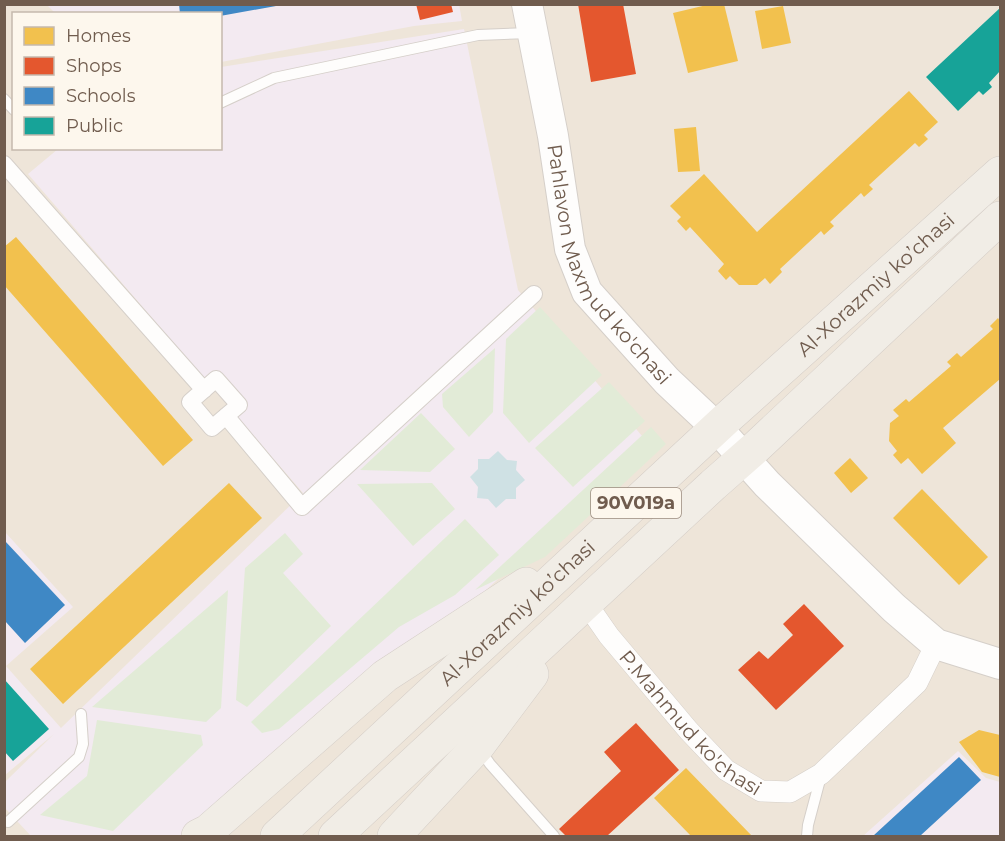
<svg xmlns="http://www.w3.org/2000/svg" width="1005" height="841" font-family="Montserrat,sans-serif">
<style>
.residential{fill:#eee5d9;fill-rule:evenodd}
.education{fill:#f3eaf1}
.green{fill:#e2ebd7}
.water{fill:#cfe1e4}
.homes{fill:#f2c14e}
.shops{fill:#e4572e}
.schools{fill:#3f88c5}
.public{fill:#17a398}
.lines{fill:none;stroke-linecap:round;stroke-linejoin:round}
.service-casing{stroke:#d5cfc9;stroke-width:12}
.pedestrian-casing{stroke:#d5cfc9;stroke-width:18}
.minor-casing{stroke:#d5cfc9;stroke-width:22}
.secondary-casing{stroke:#d5cfc9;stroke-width:32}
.primary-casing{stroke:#d4cdc7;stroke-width:34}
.service{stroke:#fefdfc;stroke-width:10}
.pedestrian{stroke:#fefdfc;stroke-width:16}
.minor{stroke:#fefdfc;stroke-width:21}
.secondary{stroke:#fefdfc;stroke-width:30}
.primary{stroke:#f1ede6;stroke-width:33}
.labels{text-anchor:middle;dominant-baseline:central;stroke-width:6;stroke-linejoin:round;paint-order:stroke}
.shield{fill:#fdf7ed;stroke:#9a8a7e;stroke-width:1.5}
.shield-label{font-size:18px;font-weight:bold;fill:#705c4e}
.street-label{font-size:20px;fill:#705c4e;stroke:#fdf7ed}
</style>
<rect width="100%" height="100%" fill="#f6f2eb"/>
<path class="residential" d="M5,5h995v831h-995zM14,14h206v134h-206z"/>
<path class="education" d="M459,4l3,17 -48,5 -193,36 -1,-48 -165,-1 -8,-8z
M464,29l54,261 130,153 -433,393h-184l-26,-28v-26l49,-48 -49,41v-243l68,75 -67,59 55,62 242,-235 -275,-319 30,-25 162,-1 1,-81z
M958,751l28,27 14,4v54h-137z"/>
<path class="green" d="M540,307l62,68 -73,68 -26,-30 3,-74z
M495,348l-2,64 -24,25 -26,-30 -1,-13z
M609,382l36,39 -72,66 -38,-39z
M421,413l34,36 -25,23 -70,-2z
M651,427l15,17 -121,113 -70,33z
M432,483l23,26 -42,37 -56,-62z
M465,519l34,36 -44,40 -56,32 -120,102 -17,4 -11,-11z
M285,533l18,21 -20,19 48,53 -84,81 -11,-7 9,-132z
M228,590l-7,118 -15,14 -114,-15z
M97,720l104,15 2,10 -90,86 -73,-16 47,-39z"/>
<path class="water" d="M498,451l9,9 10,1 -1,9 9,10 -9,8v11h-10l-10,9 -8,-9 -11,-1 1,-11 -8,-10 8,-8v-10h11z"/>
<path class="homes" d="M711,4h13l14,57 -50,12 -15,-60z
M783,6l8,37 -29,6 -7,-38z
M909,91l29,31 -14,13 4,4 -9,8 -4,-4 -46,42 4,4 -9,8 -3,-4 -31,29 4,4 -10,9 -3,-4 -41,38 2,3 -12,12 -5,-6 -8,7h-18l-9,-9 -4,4 -8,-9 6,-7 -34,-37 -4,4 -9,-10 4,-4 -11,-11 34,-32 53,58z
M696,127l4,44 -22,1 -4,-43z
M16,237l177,203 -30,26 -159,-181v-38z
M998,318l2,3v58l-57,49 13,15 -34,31 -14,-16 -7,6 -8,-9 4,-4 -8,-10 1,-18 9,-7 -6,-6 13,-11 3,3 42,-36 -4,-4 10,-9 4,4 32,-28 -3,-3z
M850,458l18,20 -17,15 -17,-20z
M229,483l33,35 -199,186 -33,-35z
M922,489l66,68 -29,28 -66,-67z
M979,730l21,5v42l-18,-5 -23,-30z
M686,768l66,68h-61l-37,-38z"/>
<path class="shops" d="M416,4h35l2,8 -33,8z
M578,4h45l13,70 -45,8z
M804,604l40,42 -68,64 -38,-40 21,-19 9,8 25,-24 -10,-11z
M636,723l43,47 -72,66h-41l-7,-7 62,-58 -17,-19z"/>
<path class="schools" d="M179,4h97v2l-56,10v-2h-40z
M5,541l60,64 -40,38 -20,-22z
M959,757l22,23 -61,56h-47z"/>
<path class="public" d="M1000,8v63l-11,12 3,4 -9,8 -4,-4 -21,20 -32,-34z
M4,679l45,50 -36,32 -9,-10z"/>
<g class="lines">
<g class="service-casing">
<path id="service" d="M4,99l10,11
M220,103l54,-25 204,-43 53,-2
M479,748l11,16 64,72
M8,822l71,-65 4,-13 -2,-30
M807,836l1,-11 13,-49"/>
</g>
<g class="pedestrian-casing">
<path id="pedestrian" d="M4,164l200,226
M216,379l23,26 -27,23 -22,-26z
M226,416l76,91 232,-213"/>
</g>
<g class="minor-casing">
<g id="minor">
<path id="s1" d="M586,603l23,33 80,95 37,39 35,21 29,1 31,-18 96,-91 19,-39"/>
</g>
</g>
<g class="secondary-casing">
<g id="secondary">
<path id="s2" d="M527,4l26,132 17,113 17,43 80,89 50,47 50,56 127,124 42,36 64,20"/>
</g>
</g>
<g class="primary-casing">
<g id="primary">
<path d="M198,836l10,-5 177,-155 141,-92"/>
<path id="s3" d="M277,836l450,-418 273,-245"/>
<path d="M335,836l378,-351 41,-36 246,-231"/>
<path d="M394,836l84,-90 54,-72"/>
</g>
</g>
<use href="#service" class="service"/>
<use href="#pedestrian" class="pedestrian"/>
<use href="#minor" class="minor"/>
<use href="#secondary" class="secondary"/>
<use href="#primary" class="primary"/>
</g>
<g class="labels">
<rect class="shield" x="591" y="488" width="90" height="30" rx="4.5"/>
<g class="shield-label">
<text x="636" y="503">90V019a</text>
</g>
<g class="street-label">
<text stroke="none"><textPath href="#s2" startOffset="279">Pahlavon Maxmud ko'chasi</textPath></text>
<text stroke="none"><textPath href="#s3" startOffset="814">Al-Xorazmiy ko’chasi</textPath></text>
<text stroke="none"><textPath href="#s3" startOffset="328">Al-Xorazmiy ko’chasi</textPath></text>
<text stroke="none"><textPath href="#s1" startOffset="160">P.Mahmud ko'chasi</textPath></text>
</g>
</g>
<rect width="1005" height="841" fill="none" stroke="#705c4e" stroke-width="12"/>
<rect x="12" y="12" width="210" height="138" fill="#fdf7ed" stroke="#c5b9ad" stroke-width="1.5"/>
<rect x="24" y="27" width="30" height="18" fill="#f2c14e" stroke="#c5b9ad" stroke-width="1.5"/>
<text x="66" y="42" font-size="18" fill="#705c4e">Homes</text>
<rect x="24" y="57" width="30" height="18" fill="#e4572e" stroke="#c5b9ad" stroke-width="1.5"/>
<text x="66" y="72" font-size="18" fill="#705c4e">Shops</text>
<rect x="24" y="87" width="30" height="18" fill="#3f88c5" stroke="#c5b9ad" stroke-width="1.5"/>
<text x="66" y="102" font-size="18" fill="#705c4e">Schools</text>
<rect x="24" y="117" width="30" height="18" fill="#17a398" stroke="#c5b9ad" stroke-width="1.5"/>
<text x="66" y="132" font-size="18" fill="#705c4e">Public</text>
</svg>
